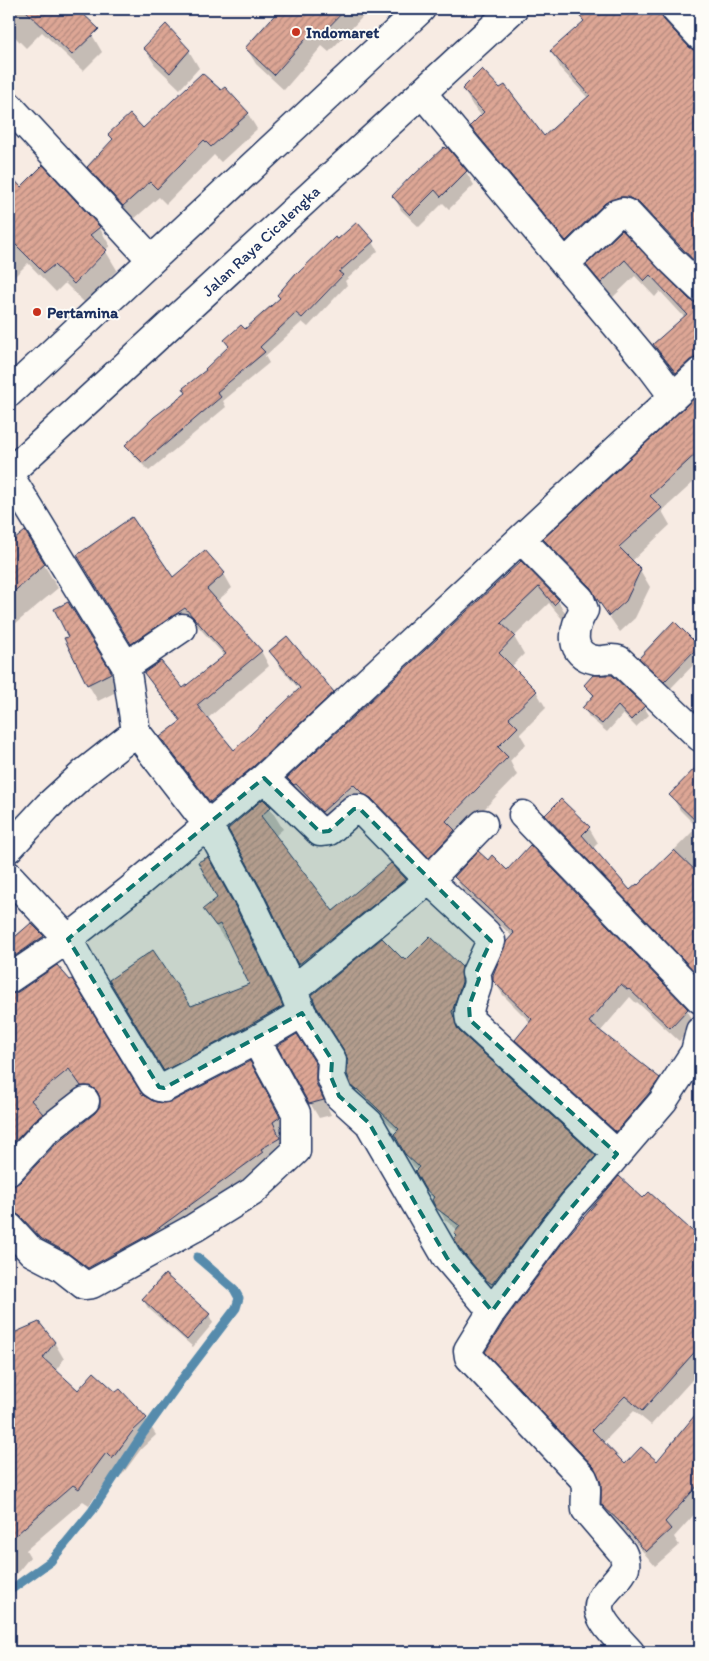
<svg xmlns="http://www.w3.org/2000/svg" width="709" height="1661" font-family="Itim,sans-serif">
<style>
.shadow{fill:#0003}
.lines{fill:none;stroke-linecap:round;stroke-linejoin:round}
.stream{stroke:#578bac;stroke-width:9}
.building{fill:url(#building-hatch);stroke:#1b2f5e}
.minor-casing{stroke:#1b2f5e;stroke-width:31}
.trunk-casing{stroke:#1b2f5e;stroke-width:31}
.minor{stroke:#fdfcf7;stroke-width:28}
.trunk{stroke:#fdfcf7;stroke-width:28}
.marked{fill:#0f766e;fill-opacity:0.2;stroke:#0f766e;stroke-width:4;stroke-dasharray:10 6;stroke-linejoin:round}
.poi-dot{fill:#c8321e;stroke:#fdfcf7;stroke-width:2}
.labels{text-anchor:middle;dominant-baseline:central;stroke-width:4;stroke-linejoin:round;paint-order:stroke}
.poi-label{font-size:16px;font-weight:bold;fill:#1b2f5e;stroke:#fdfcf7;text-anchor:start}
.street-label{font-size:16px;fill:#1b2f5e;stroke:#fdfcf7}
</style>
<defs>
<pattern id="building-hatch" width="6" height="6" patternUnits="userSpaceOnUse" patternTransform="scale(1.25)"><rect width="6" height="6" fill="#dda695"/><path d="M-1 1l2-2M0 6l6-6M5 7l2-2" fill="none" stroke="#b2887d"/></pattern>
</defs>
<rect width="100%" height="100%" fill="#f7ebe3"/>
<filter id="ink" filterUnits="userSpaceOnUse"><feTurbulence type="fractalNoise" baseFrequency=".02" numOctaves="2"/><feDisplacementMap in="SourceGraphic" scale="10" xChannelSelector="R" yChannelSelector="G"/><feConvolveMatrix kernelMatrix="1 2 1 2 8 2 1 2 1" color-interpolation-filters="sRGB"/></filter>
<g filter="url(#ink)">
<path class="shadow" d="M9,9h68l25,43 -19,19 -41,-39 -16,16 -17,-17z
M281,9h89l-41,43 -7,-6 -38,44 -28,-26 -9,-15z
M593,9h107v10l-31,2v6l19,21 7,4h5v221l-61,-59 -62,43 -96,-114 -10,-17 11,-10 -9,-10 -10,-17 81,49 44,-40 -27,-29 -9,-17 33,-31 -2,-3z
M166,26l23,25 10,17 -19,21 -25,-24 -10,-16z
M248,114l9,15 -36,33 -7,-7 -48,49 -7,-7 -26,23 -35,-37 -9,-15 24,-27 -4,-7z
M466,172l8,13 -25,24 -6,-6 -24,24 -18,-17 -7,-14z
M9,176l12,13 78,38 11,19 -5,4 12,20 -32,33 -20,-20 -9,9 -28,-29 -19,19z
M622,232l67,69 7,3h4v73l-14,12 -22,-27 -10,-17 31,-27 -25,-27 -5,6 -20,-21 -24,23 -13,-17 -10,-17z
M338,241l35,1 5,9 -33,30 2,4 -39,42 -6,-5 -37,34 4,7 -46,38 3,6 -77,64 -17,-17 -5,-9 60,-51 42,-47 -4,-7 20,-9 35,-32z
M700,395v87l-3,-3 -35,32 8,14 -38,36 8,9 10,17 -15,31 -15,14 -20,-29 -45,-47 -10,-16z
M24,532l34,56 -49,41v-83z
M205,552l19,22 8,14 -16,14 45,49 8,15 -62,53 27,33 66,-62 -21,-24 -8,-15 62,41 8,15 -122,109 -49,-64 -9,-15 20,-15 -27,-35 -9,-14 38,17 42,-34 -31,-34 -54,35 -54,-87 87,9z
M521,563l37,38 10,17 -4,3 -15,-18 -35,34 10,17 -13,13 25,24 10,17 -26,26 6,10 -16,17 7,14 -59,61 -19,38 -57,-59 -49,14 -35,-34 -10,-17z
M68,604l52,86 -22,11 -10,-17z
M698,647l2,4v7l-30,31 -24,-23 -5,-8z
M585,685l59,22 5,8 -13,12 -13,-13 -16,18 -18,-15 -5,-9 10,-11z
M700,765v216l-145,-151 -9,-15 43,13 9,15 -6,6 38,43 8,-5 59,-60 -17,-17 -9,-15z
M263,801l7,7 13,21 -8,7 58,77 72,-34 12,21 -105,86 -12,-21 -35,-71 -36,-65z
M530,847l157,163 8,14 -16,17 -42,-39 -1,1 -6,-6 -30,35 59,46 8,14 -43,53 -100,-91 -8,-14 15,-17 -28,-28 -9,-14 19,-44 -50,-46 -8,-14 33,-15 19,9z
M207,859l37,65 46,97 -117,63 -55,-90 73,14 59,-24 -22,-47 -3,3 -21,-31 15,-11z
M31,924l12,13 11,20 -45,32v-45z
M402,960l59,8 7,12 -10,44 4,11 133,121 6,12 -106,124 -27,-31 -13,-22 3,-2v-7l-13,-10 -28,-48 1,-2 -5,-4 -18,-31 3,-3 -34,-32 -1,1 -3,-2 -7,-13z
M9,995l141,106 11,4 100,-23 30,55v21l-191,130 -91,-69v-32h5l7,-4 78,-72 1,-5h-6l-85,74z
M315,1065l9,15v19l7,16 -12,3 -9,-15z
M649,1193l51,47v131l-49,54 -17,-14 -31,32 22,23 32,-3 43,-52v97l-26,29 5,8 -24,21 -21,-25 -22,-22 -10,-16v-21l-2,-4 -104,-111 -9,-15z
M143,1299l66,16 4,8 -20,24 -45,-39z
M9,1330l5,4 40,8 10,17 -9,12 23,21 38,2 4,-4 26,29 10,16 -15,14 -19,26 -6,-6 -27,36 -6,-4 -57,49 4,7 -21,26z"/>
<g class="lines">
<path class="stream" d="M9,1591l42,-30 41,-50 50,-76 40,-56 54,-71 3,-10 -5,-9 -37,-32"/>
</g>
<path class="building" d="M24,9h54l21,20 -27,26z
M280,9h66l-27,28 -6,-6 -39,44 -29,-27z
M573,9h87v4l4,7 25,27 6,4h5v216l-61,-64 -11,-6h-9l-14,6 -39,38 -96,-115 14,-14 -22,-23 20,-20 18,19 5,-3 39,51 46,-41 -40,-44 34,-30z
M166,24l24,26 -20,23 -27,-25z
M202,73l19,17 4,-3 24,26 -38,34 -7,-7 -47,49 -7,-7 -27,24 -36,-39 26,-28 -5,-5 22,-20 13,14z
M444,147l2,2 1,-2 20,24 -26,26 -6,-7 -25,25 -18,-19 21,-22 1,1z
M43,165l57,62 -10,8 17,15 -33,34 -20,-19 -10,8 -35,-35v-64l12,13z
M357,222l17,19 -35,31 4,3 -41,43 -6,-5 -36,34 5,5 -48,40 4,5 -78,66 -18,-18 29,-28 32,-24 -3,-5 23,-18 -1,-1 24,-23 -5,-6 17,-15 4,4 35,-31 -3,-3 19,-22 1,1 38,-37 3,2z
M622,230l67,69 7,4h4v54l-10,3 -14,13 -23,-29 34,-30 -37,-39 -6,6 -19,-21 -24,23 -15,-18z
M700,393v57l-50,46 12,12 -43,39 22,22 -15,32 -17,15 -12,-17 -6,-11 -48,-49z
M132,517l41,60 32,-27 20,23 -18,16 55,62 -65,54 37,45 66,-62 -31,-37 18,-15 47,56 -80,74 -44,36 -50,-65 21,-16 -37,-48 17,-12 22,27 43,-34 -41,-46 -54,36 -54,-89z
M25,531l20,33 -36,32v-52z
M521,561l38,39 -5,5 -15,-18 -38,36 14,13 -16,17 38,38 -28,27 9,9 -20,20 10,10 -62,64 9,9 -26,28 -58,-60 -8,-4 -10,-10 -31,28 -26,-28 -2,1 -7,-7z
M68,602l43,69v2l-24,12 -23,-47 4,-1 -14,-28z
M674,621l25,25 -35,36 -25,-24z
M593,675h19l33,31 -14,14 -13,-14 -16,18 -20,-16 12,-13 -10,-10z
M700,763v62l-31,-30z
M263,799l8,8 -10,9 72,95 58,-48 15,16 -108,86 -34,-71 -36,-65z
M561,799l29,28 -8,8 48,55 7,-6 1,1 36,-35 26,25v102l-155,-162z
M530,845l158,164 -18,19 -41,-39 -1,1 -7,-6 -32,38 71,56 -10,14 -34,40 -101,-92 17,-21 -39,-38v-6l13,-33 8,-9 -60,-56 24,-26 10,9 4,-5 15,15z
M208,857l28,51 47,98 -35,20 -84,45 -55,-91 44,-30 38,56 58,-22 -29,-60 -4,2 -13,-17 14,-11 -19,-36z
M31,923l13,13 -35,24v-18z
M430,936l32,31v15l-10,30 7,19 137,125 -35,38 -69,90 -6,-4 -26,-31 -6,-10 3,-3 -3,-3 6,-7 -24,-18 -4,-8 2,-3 -9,-8 -10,-18 4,-4 -14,-13 -11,-20 5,-5 -42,-40 -1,1 -4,-3 -5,-13 1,-13 -3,-9 -29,-46 -4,-11 70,-57 20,20 1,-1 3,3z
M57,965l13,15 2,-1 68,112 4,5 12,6h15l79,-41 30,56 -7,5 7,16 -19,11 2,3 -111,81 -64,35 -20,-15 -26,-14 -22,-23 -6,-4h-5v-26h5l6,-4 36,-38 39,-31 5,-7v-8l-3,-7 -7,-5h-9l-12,-17 -38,31 12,14 -9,7 -25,27v-154l9,-2z
M297,1034l19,30v19l8,17 -15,4 -32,-58z
M619,1176l24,22 6,-6 51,46v108l-58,65 -17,-15 -33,34 33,34 16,-17 16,14 43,-52v74l-35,39 6,7 -25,23 -22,-26 -23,-22v-21l-7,-16 -109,-115 20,-32 61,-82z
M165,1274l45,40 -23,26 -45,-41z
M39,1322l16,20 -12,16 35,32 16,-18 22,20 4,-3 27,29 -15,14 -20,27 -6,-6 -27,36 -6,-4 -64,56v-206z"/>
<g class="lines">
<g class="minor-casing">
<path id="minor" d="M675,9l25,27
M422,93l230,275 21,28
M9,106l142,153
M565,264l51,-50 7,-2 5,2 42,45 30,29
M9,475l117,191 10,66 72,93 42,76 43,89 9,23 30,47 -1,17 8,19 30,27 78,135 45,53
M521,539l59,60 4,11c-12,19 -16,45 12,50 8,1 15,-3 23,0l81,77
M126,666l56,-38
M264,778l56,54 9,-1 25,-22h6l69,71 57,53 5,8 -15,32c7,17 -11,28 -6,47l147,134
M523,815l177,184
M9,848l39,-42 36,-33 52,-41
M9,876l59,63 20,37 65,107 6,4 5,1 92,-48 46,-27
M9,979l59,-40 62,-49 134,-112 436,-406
M293,990l136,-110 54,-56
M9,1171l36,-39 40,-31
M9,1227l23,25 29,15 23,18 8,-1 102,-56 58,-36 44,-41v-38l-40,-73
M630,1652c-9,-10 -24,-24 -29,-36 -10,-20 18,-32 24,-49 1,-5 -1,-11 -3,-15l-36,-42c-2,-11 3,-21 -3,-32l-114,-121 -1,-7 24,-39 62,-83 19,-24 29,-32 61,-71 32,-49 5,-21"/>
</g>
<g class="trunk-casing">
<path id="trunk" d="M9,393l412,-384
M9,473l504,-464"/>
</g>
<use href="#minor" class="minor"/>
<use href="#trunk" class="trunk"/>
</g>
</g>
<path class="marked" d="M264,778l56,54 9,-1 25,-22h6l131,132 -15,32 3,6 -10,27 1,14 147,134 -63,74 -62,83 -45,-53 -78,-135 -30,-27 -8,-19 1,-17 -30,-47 -138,75 -5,-1 -91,-148z"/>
<g class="poi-dot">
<circle cx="296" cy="32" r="5"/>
<circle cx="37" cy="312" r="5"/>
</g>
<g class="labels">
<g class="poi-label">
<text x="306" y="32">Indomaret</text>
<text x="47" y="312">Pertamina</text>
</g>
<g class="street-label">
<text transform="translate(261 241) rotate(-43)">Jalan Raya Cicalengka</text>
</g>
</g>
<rect width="709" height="1661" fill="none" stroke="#fdfcf7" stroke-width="30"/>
<rect x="15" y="15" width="679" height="1631" fill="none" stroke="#1b2f5e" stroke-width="2" filter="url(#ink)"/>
</svg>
